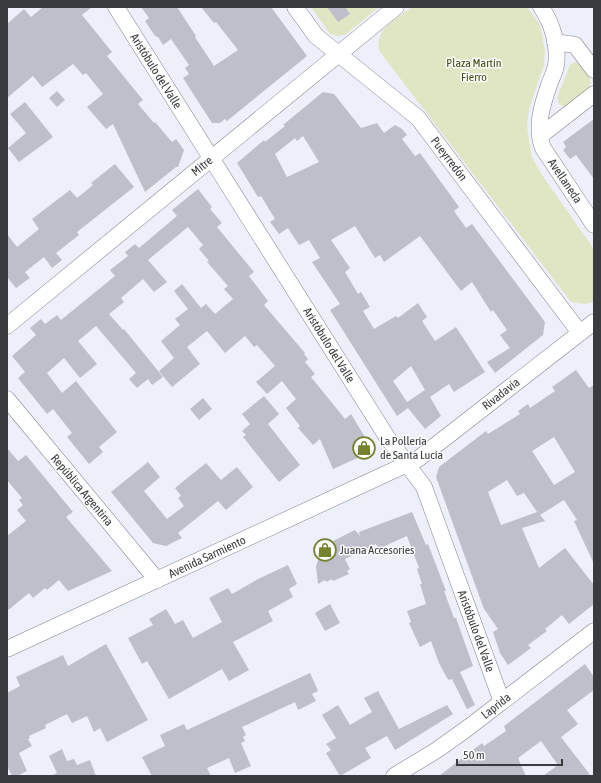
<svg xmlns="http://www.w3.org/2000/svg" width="601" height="783" font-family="'Asap Condensed',sans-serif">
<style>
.green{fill:#e0e6c3}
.building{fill:#bebfca;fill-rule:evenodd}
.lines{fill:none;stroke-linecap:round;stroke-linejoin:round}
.street-casing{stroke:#81828c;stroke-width:17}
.street{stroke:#fff;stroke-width:16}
.labels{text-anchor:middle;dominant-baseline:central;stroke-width:3;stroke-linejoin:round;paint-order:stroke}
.park-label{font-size:12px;fill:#444b15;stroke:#fdfdfd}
.street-label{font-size:12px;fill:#3a3b3f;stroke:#fdfdfd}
.poi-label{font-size:12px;fill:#3a3b3f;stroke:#fdfdfd;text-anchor:start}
</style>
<rect width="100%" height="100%" fill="#edeffa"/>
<path class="green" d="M311,7h68l-33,27 -8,2 -8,-2z
M412,7h115l12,16 2,6 4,22 -1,14 -14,41 -2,10 -1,10 3,21 2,10 10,18 52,74v53l-9,2 -14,-2 -191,-250c-8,-22 18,-34 32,-45z
M574,62c6,1 9,5 12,10 14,16 -9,26 -21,35l-6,-3 -2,-6 13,-33z"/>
<path class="building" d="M43,7h49l-10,8 30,37 -5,4 36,44 -5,4 16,19 1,-1 17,20 4,-3 8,11 -6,17h-2l-31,25 -32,-68 -7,5 -19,-22 16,-13 -17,-21 -3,2 -10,-11 -31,23 -9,-11 -26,22v-74l17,-15 7,8z
M141,7h36l19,29 -1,1 19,29 24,-16 -22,-28 -2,1 -13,-16h70l36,49 -80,65 -2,-2 -5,4h-8l-29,-45 6,-4 -4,-6 4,-3 -18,-26 -8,6 -5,-8 -3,-1 -10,-15 4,-3z
M327,7h18l5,7 -12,8z
M57,91l8,9 -8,7 -8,-9z
M323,92l11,2 27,34 16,-5 7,10 11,-8 7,4 5,6 -5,4 13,17 5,-3 39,54 -5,4 12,17 6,-4 73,98 -2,13 -48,38 -8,-11 23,-14 -10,-13 7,-5 -14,-20 -2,2 -19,-30 -11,9 -41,-55 -36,26 -4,-7 -5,3 -20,-32 -24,14 19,28 -5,4 13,22 3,-2 9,15 -7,4 11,18 22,-13 2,2 20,-15 9,14 -5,4 13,20 21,-14 29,45 -31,20 -5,-8 -19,13 11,19 -16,13 -17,-21 -11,8 -67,-106 10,-6 -28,-42 8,-4 -11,-18 -10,5 -11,-17 -9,6 -9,-12 5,-3 -14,-23 -3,1 -21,-34 27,-23 1,2 20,-16 -2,-1zM303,136l16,26 -32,15 -12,-23 20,-16 2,3zM411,366l14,24 -18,12 -14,-21z
M25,102l28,35 -34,25 -11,-14 18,-15 -16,-19z
M594,119v60l-18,-24 -6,4 -7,-9 3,-3 -3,-5z
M115,164l19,23 -57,45 2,3 -23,18 6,7 -10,8 -8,-11 -19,15 5,6 -14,10 -9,-11v-43l10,13 22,-18 -7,-10 38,-29 7,8 16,-13 -2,-2z
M198,189l14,18 -2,2 12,14 -5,4 37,45 -5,4 19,25 -4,4 41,48 -1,1 4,5 -3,3 10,12 -4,3 34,42 6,-5 17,28 -4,13 -31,14 -13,-30 -7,6 -15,-17 2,-2 -14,-18 10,-9 -14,-18 -15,13 -11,-12 19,-16 -18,-21 -3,2 -9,-11 -20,17 -18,-22 -20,16 13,17 -28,23 -13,-16 15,-13 -13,-17 19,-16 -5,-6 13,-10 -14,-18 8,-7 19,24 5,-4 9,10 18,-15 -9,-10 4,-3 -21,-24 2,-1 -10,-12 4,-4 -15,-18 -40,33 19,22 -13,10 -11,-13 -22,19 3,4 -15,12 14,16 1,-1 39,48 -11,8 -4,-6 -11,9 -8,-9 7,-6 -40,-47 -18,15 19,23 -17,14 -16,-20 -17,15 15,20 14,-12 41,51 -18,15 4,5 -14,12 -22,-27 5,-4 -19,-24 -6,5 -29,-36 7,-6 -13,-16 24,-21 -6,-7 11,-9 4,5 12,-9 4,5 54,-44 -5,-6 18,-14 -3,-4 10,-8 4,4 38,-32 -5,-6z
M576,370l13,18 5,-3v179l-20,-43 3,-1 -13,-20 -24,15 5,6 -23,7 17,40 26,-20 29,37v19l-25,20 -7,-9 -17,14 2,2 -19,14 3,3 -23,17 -8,-12 -7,-21 5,-3 -14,-20 -48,-132 3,-10 47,-36 2,3 32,-20 -2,-3 10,-7 2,4 25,-17 -3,-4zM554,437l21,35 -21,13 -22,-34zM507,480l10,16 7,-3 13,19 -36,13 -13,-33z
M264,396l15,18 -11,10 32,41 -21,17 -36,-45 3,-2 -4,-4 8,-7 -8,-10z
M203,398l9,11 -13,11 -9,-11z
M7,448l11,13 8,-6 47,57 -7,5 46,54 -44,20 -9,-11 -12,10 -2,-2 -12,10 -4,-5 -22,18v-75l19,-15 -9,-11 6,-5 -4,-5 3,-2 -15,-18z
M148,462l12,15 -16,14 23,28 17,-13 -6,-8 3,-2 -6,-8 31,-25 15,17 16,-13 16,20 -27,23 -8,-9 -40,32 4,5 -16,8 -13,-3 -42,-51z
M412,512l14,33 2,-1 18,47h-2l10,27h2l17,48 -13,6 15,33 -8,4 -15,-30 -3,1 -2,-2 -8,-15 -8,-22 -11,6 -11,-24 2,-1 -4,-11 19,-7 -6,-20h2l-5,-15 2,-1 -12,-32 -29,13 -2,-5 -31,15 5,10 -3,2 2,3 -16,7 -1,-2 -6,3 -1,-2 -7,4 -2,-18 4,-11 -3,-6 38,-19 5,6 -1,-4z
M288,565l9,19 -8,5 4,8 -25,14 5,10 -40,21 16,28 -20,11 -7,-12 -53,30 -22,-38 -5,3 -14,-26 25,-13 -4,-6 17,-10 9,15 8,-4 10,18 29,-16 -13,-24 19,-10 4,6 26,-15z
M330,604l10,19 -15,8 -10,-18z
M106,644l42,76 -41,22 -7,-14 -6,4 -7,-16 -15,7 -5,-9 -22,11 1,3 -17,8 1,2 -2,1 4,7 -13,7 8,18 -10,5h-5l-5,-10v-73l13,-7 -4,-9 47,-22 5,11z
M585,664l9,13v13l-27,20 11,14 -17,13 30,39h-48l15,-11 -17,-24 -23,17 8,18h-87l43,-33 2,3 22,-15 -2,-5z
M310,673l8,18 -6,3 4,7 -18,9 -3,-8 -53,25 4,8 -3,2 2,4 -4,2 10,23 -16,7 -6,-15 -22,10 4,8h-59l-10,-19 23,-11 -5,-11 24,-11 3,6z
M378,691l21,38 48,-24 6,9 -58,36 -8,-14 -22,12 6,10 -31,18 -14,-23 5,-3 -5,-6 10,-6 -14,-23 16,-10 12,20 22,-13 -8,-14z
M62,749l5,12 7,-2 3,6 13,-5 6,16h-45l6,-3 -8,-17z"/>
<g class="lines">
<g class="street-casing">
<path id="street" d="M116,7l271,430 37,50 78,215
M295,7l21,29 102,82 162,215
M541,7c11,16 18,38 15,58 -1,7 -5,14 -7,20 -7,20 -14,43 -6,63l51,77
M555,42l20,3 19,25
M540,136l54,-42
M7,326l389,-319
M7,399l150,181
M7,649l411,-190 176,-137
M394,776l43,-26 32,-23 125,-96"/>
</g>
<use href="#street" class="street"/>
</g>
<defs>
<g id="shop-ring" transform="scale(1.15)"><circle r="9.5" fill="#fdfdfd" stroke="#77822e" stroke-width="1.5"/><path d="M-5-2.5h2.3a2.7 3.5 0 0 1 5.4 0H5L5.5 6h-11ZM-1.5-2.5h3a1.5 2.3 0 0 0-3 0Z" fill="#77822e"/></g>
</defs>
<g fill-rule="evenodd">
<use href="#shop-ring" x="364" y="448"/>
<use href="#shop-ring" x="325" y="550"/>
</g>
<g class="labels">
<g class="park-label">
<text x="474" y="63">Plaza Martín<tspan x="474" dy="14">Fierro</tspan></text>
</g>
<g class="street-label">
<text transform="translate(156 71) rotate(58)">Aristóbulo del Valle</text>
<text transform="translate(449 159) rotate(53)">Pueyrredón</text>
<text transform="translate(202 166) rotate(-39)">Mitre</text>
<text transform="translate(565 181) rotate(56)">Avellaneda</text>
<text transform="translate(329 345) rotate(58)">Aristóbulo del Valle</text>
<text transform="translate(501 394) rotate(-38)">Rivadavia</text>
<text transform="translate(82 490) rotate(50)">República Argentina</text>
<text transform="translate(207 557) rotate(-25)">Avenida Sarmiento</text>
<text transform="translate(476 631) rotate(70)">Aristóbulo del Valle</text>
<text transform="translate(496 706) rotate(-38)">Laprida</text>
</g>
<g class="poi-label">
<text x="380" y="441">La Pollería<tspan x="380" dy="14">de Santa Lucía</tspan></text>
<text x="340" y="550">Juana Accesories</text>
</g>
</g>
<rect width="601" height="783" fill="none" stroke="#3a3b3f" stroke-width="16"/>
<path d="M457 759v6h105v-6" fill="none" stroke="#3a3b3f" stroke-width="2"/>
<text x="463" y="759" font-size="12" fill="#3a3b3f" stroke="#fdfdfd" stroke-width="3" paint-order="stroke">50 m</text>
</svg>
